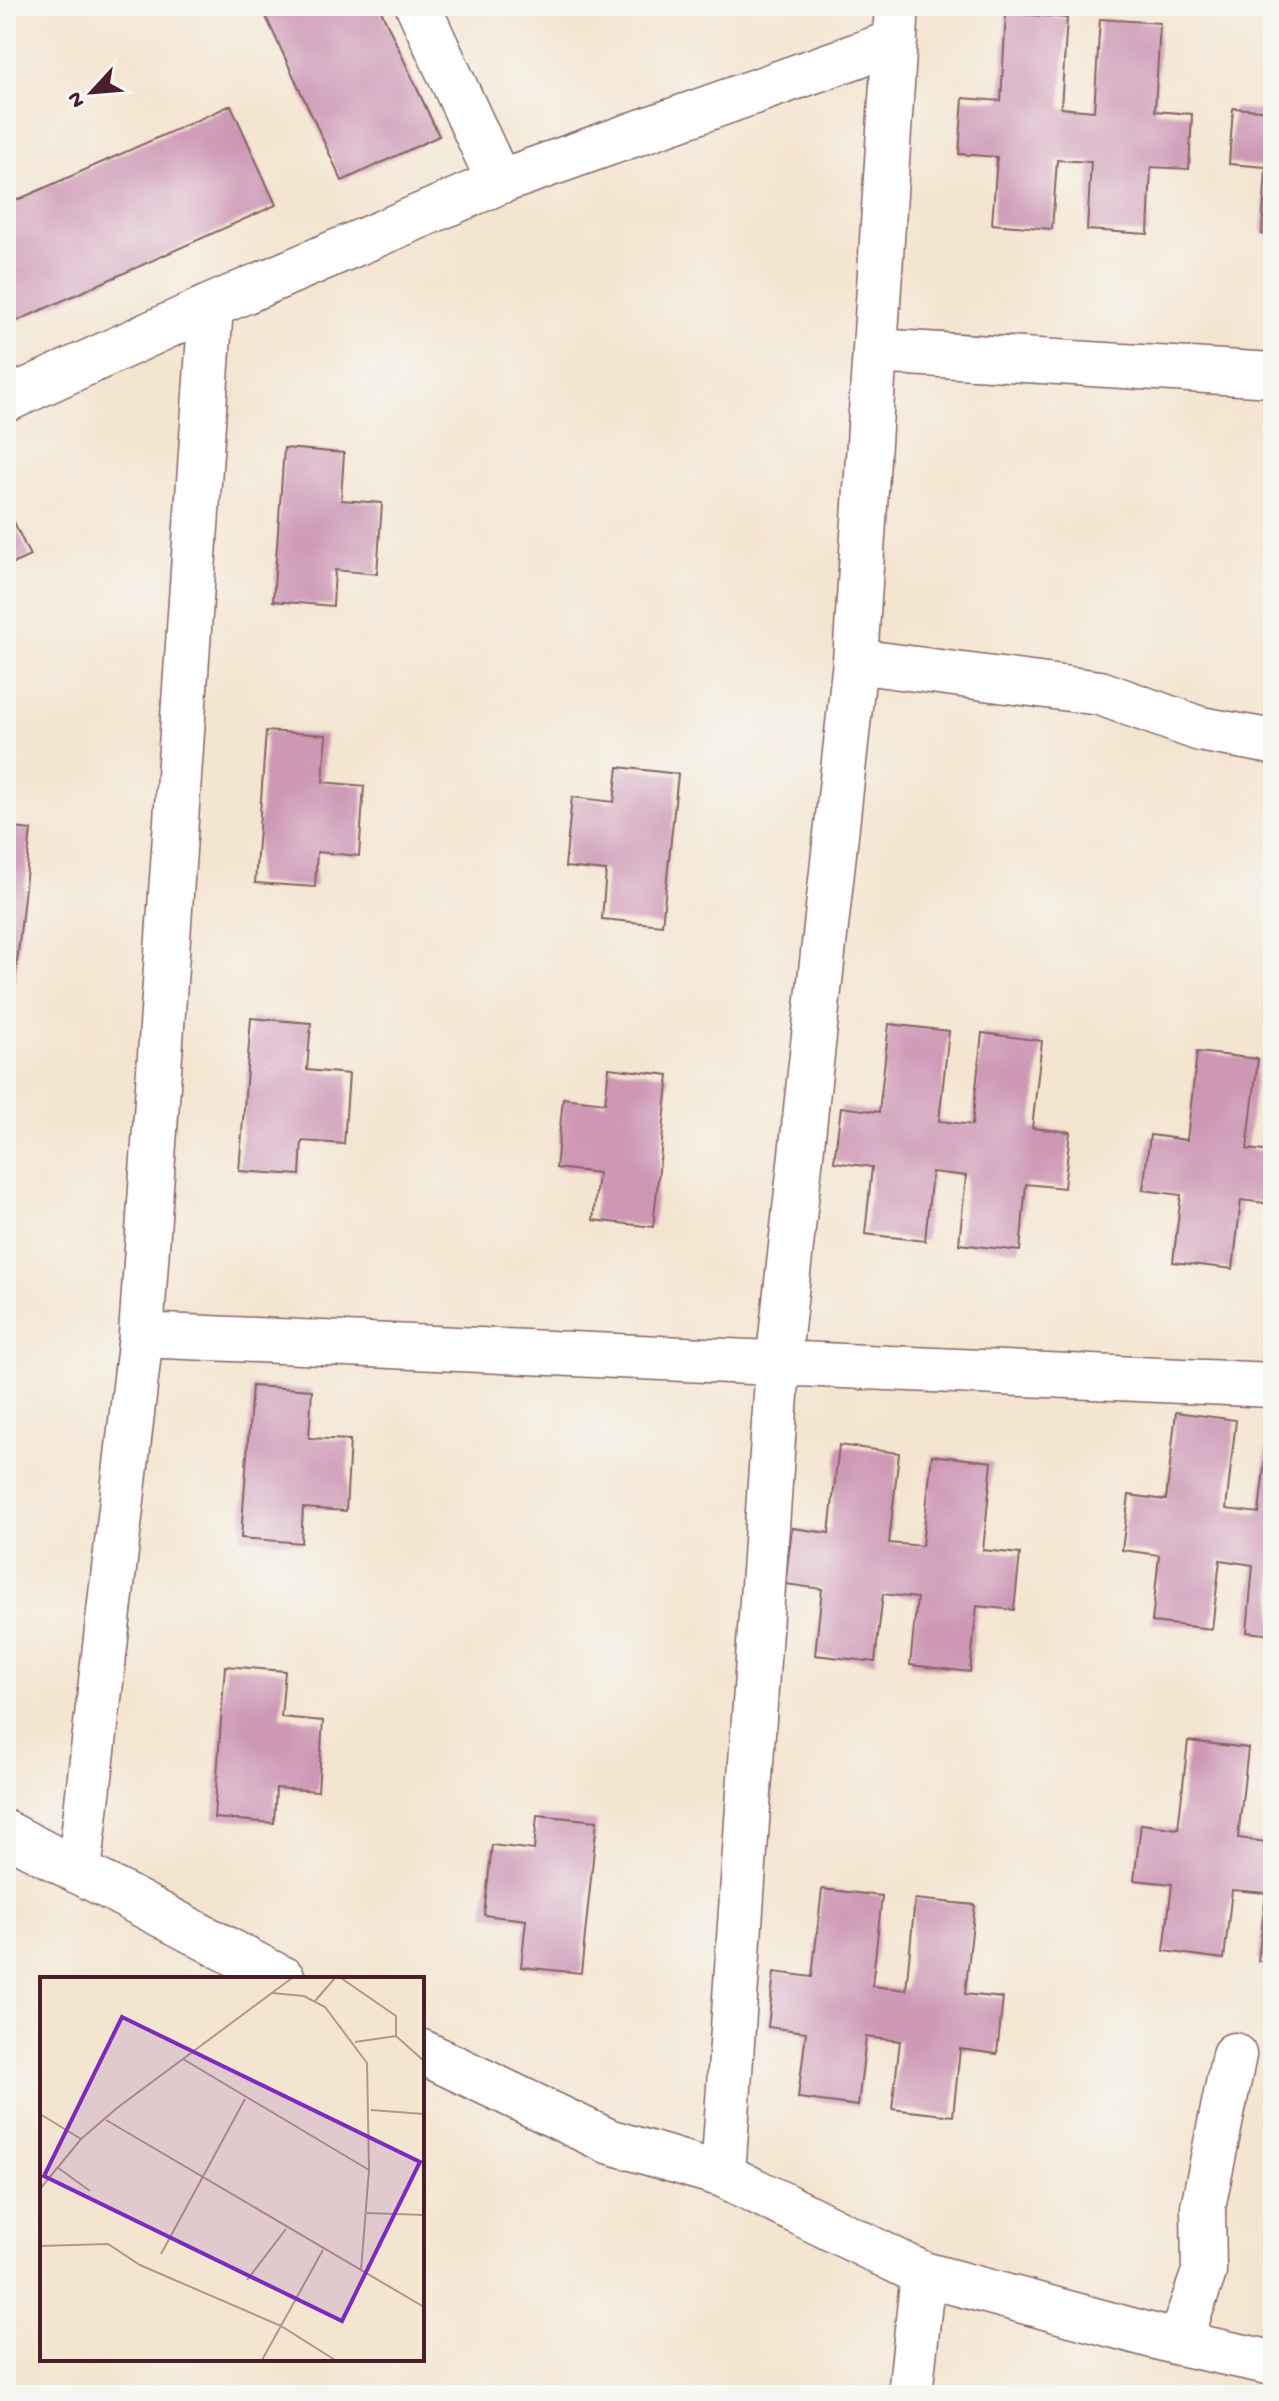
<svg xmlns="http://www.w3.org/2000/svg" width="1279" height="2401" font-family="'Gochi Hand',sans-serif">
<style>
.building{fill:#ce98b5}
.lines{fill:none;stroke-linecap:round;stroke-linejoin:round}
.minor-casing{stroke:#866465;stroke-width:47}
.minor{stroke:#fff;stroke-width:44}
.inset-road{fill:none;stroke:#b0968e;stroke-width:2}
.view{fill:#7b2cbf;fill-opacity:0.15;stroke:#7b2cbf;stroke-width:4}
.inset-edge{fill:none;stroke:#4a1f2b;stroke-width:4}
</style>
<rect width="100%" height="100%" fill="#f6f6f2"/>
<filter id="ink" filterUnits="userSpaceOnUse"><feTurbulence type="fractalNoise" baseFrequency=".0125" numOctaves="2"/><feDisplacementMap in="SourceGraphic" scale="16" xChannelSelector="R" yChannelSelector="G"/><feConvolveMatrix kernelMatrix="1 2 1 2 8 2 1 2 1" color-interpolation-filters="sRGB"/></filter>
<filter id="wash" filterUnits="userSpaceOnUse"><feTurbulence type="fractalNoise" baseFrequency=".006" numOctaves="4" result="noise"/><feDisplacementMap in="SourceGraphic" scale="32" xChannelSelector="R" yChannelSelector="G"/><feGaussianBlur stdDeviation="1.8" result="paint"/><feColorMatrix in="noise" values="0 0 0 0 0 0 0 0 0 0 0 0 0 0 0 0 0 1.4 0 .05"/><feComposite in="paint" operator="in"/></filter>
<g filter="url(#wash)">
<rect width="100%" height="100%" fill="#f4e5d0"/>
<g id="blocks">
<path class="building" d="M261,6h118l60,130 -97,45z
M1006,13l61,5 -6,90 33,3 6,-92 60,4 -5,88 37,3 -3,55 -38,-2 -3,67 -61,-4 4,-68 -34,-2 -5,69 -60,-5 5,-67 -38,-3 4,-56 38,3z
M231,105l45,100 -270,121v-121z
M1233,108l40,3v124l-11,-1 4,-67 -37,-3z
M284,448l60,5 -3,47 41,3 -5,71 -42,-4 -2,36 -60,-5z
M6,505l24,51 -24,11z
M266,731l60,4 -3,47 41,4 -5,70 -42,-4 -2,35 -60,-4z
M618,767l60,7 -16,151 -60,-6 4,-48 -41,-4 7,-70 42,5z
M6,827l25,3 -16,152 -9,-1z
M251,1018l60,5 -4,47 42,4 -5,70 -42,-3 -2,34 -61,-4z
M889,1024l60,7 -10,90 33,4 10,-92 60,8 -10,87 38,4 -6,56 -38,-4 -6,67 -61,-7 7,-68 -34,-4 -7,69 -60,-7 7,-67 -38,-5 7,-55 38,5z
M1197,1052l61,7 -11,90 26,3v52l-32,-4 -8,69 -60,-7 8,-67 -38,-5 7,-55 37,5z
M609,1068l60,7 -16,152 -60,-7 5,-47 -42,-5 7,-70 42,5z
M1271,1241h2v31h-5z
M252,1386l60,4 -3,48 41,2 -4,71 -43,-3 -2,35 -60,-5z
M1176,1412l60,8 -10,89 33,4 10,-91h4v213l-26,-3 6,-67 -33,-5 -8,69 -60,-7 7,-67 -37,-5 7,-55 37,5z
M839,1445l60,8 -10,90 33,3 10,-91 60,7 -9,88 37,4 -6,56 -37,-4 -7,66 -60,-7 7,-67 -34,-4 -8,68 -60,-7 7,-66 -37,-5 7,-56 37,5z
M225,1666l60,5 -4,46 42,4 -5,70 -42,-3 -2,35 -60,-5z
M1188,1741l60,7 -10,90 35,5v120l-15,-2 8,-68 -34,-3 -8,69 -60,-8 8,-67 -38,-4 7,-56 37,5z
M537,1815l60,6 -16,152 -60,-6 5,-47 -42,-5 8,-70 42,5z
M822,1889l60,7 -10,90 34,4 9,-91 60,6 -10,89 38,4 -6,56 -37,-5 -7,67 -61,-7 8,-68 -34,-4 -8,69 -60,-8 8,-66 -38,-5 6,-55 38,5z"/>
</g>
</g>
<g filter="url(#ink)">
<use href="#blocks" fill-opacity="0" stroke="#866465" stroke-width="2"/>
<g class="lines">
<g class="minor-casing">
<path id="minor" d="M418,6l81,176
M875,351l398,24
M6,400l205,-94 288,-124 396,-140
M855,661l245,32 100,36 73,13
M141,1335l1132,50
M6,1833l277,146
M79,1872l62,-537 70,-1029
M422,2052l186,89 115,34 200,99 256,69 94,20
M723,2175l55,-810 77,-704 42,-655
M1179,2343l25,-71 -1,-65 31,-152
M910,2395l13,-121"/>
</g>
<use href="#minor" class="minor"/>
</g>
</g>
<g transform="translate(40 1977)">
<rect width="384" height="384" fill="#f4e5d0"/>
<path class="inset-road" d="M301,1l55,38v20M232,16l32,3 21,11 42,56 2,107 -8,101M275,24l20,-23M315,65l41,-6 28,25M143,82l186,111M331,133l53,4M0,137l41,25M66,143l318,187M17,190l33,24M0,212l41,-50 36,-31 175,-130M327,236l57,2M0,269l68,-2 32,21 141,61 54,34M121,277l84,-155M207,303l39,-51M222,383l61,-110"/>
<path class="view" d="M82,40l298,145 -78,159 -298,-145z"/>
<rect width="384" height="384" class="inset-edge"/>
</g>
<rect width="1279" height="2401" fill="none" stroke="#f6f6f2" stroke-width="32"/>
<g transform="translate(92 92) rotate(244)" stroke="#f6f6f2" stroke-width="6" paint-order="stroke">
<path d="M0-6L14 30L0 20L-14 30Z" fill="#4a1f2b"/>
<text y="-12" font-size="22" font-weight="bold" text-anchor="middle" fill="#4a1f2b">N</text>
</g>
</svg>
